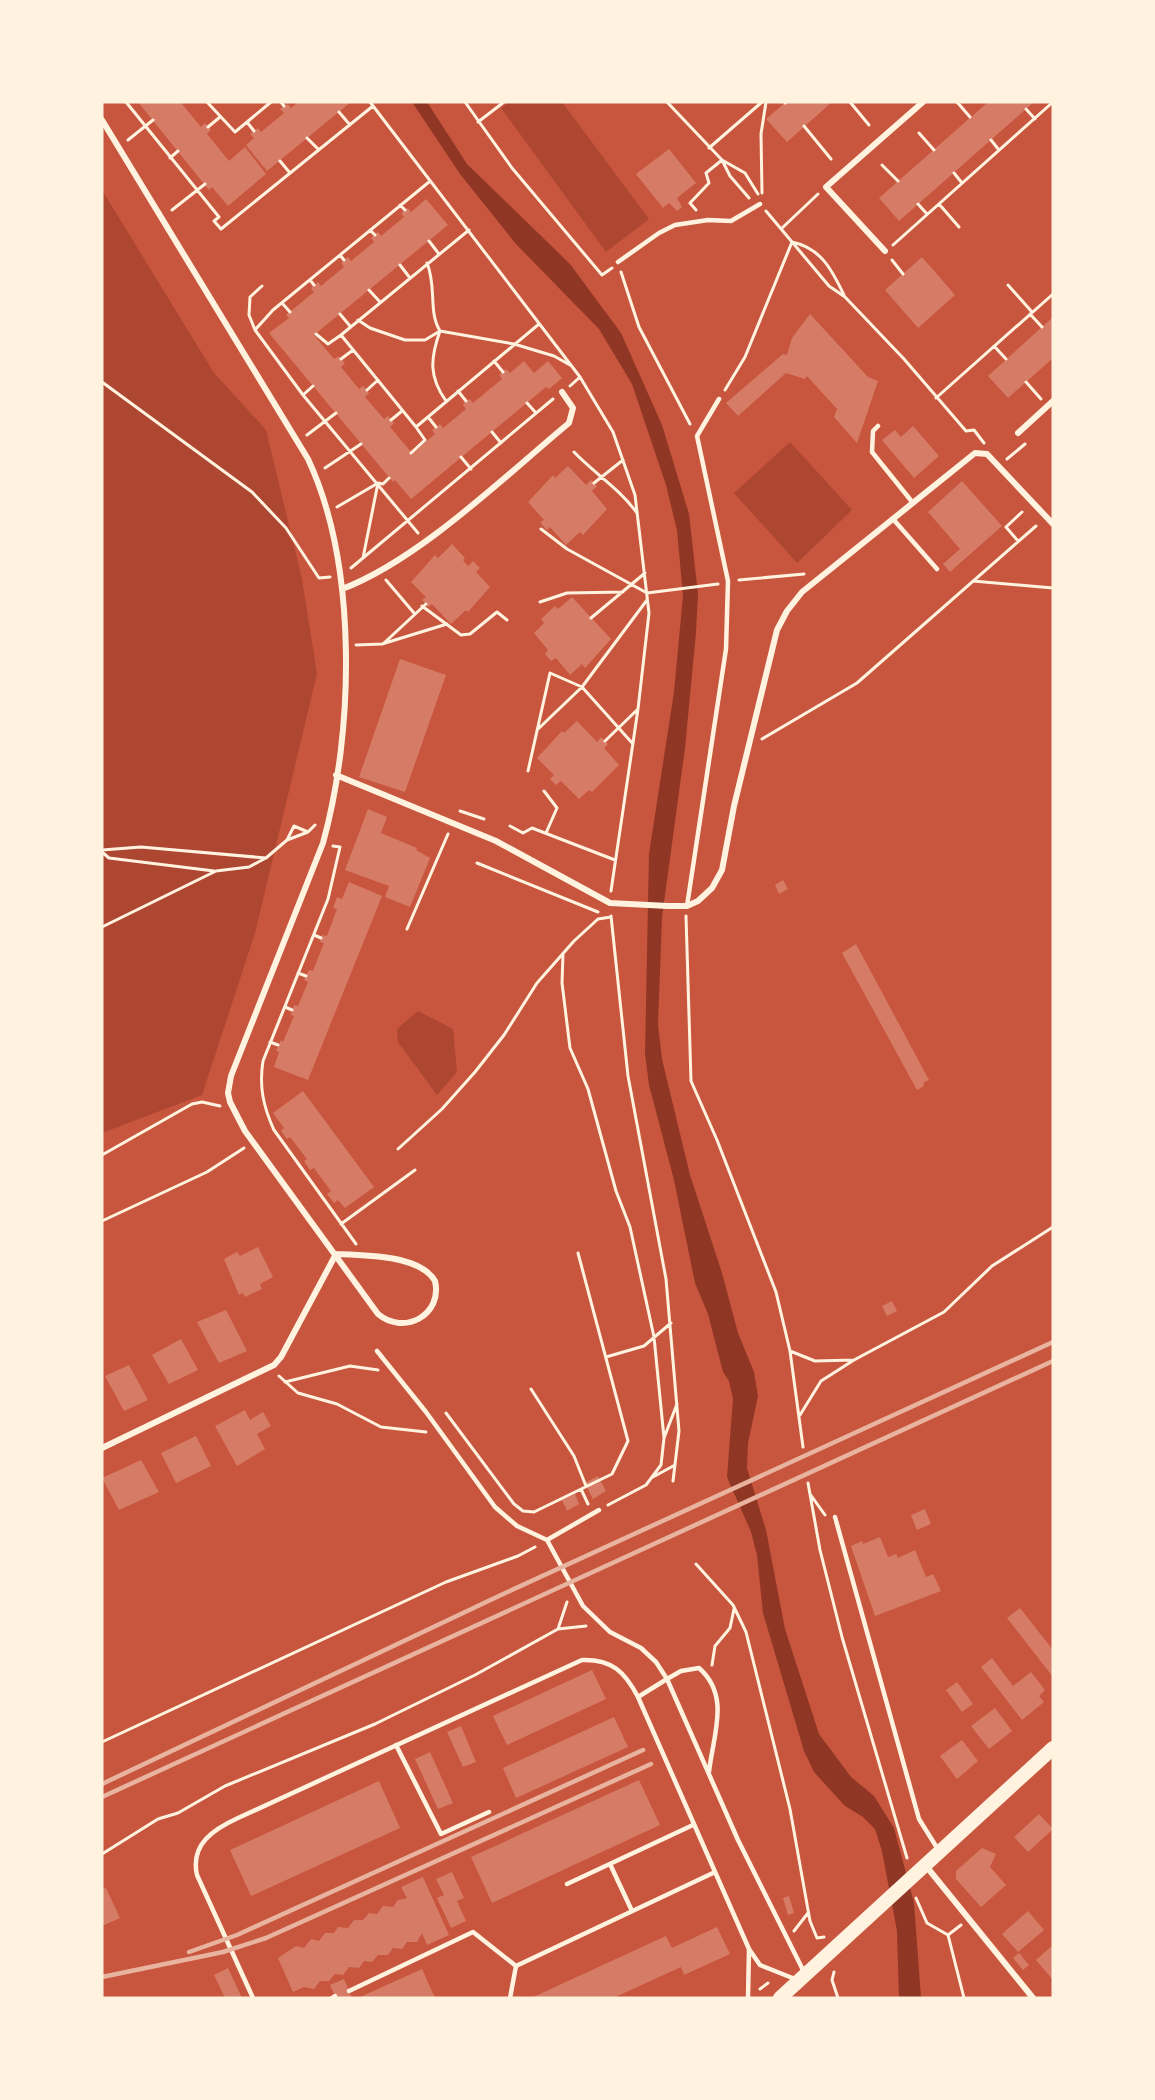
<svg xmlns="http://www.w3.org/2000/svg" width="1155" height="2100" font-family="'Nunito Sans',sans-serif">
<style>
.green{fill:#ae4732}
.water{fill:#8f3625}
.building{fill:#d67c66}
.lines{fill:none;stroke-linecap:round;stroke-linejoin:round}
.path{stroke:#fff3e0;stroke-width:3}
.service{stroke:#fff3e0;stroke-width:4.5}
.minor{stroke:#fff3e0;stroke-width:6}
.primary{stroke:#fff3e0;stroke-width:14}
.rail{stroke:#e9b49f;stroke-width:4.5}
</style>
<rect width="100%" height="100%" fill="#c8553d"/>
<path class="green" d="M510,102h52l87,117 -43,33 -105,-144z
M102,190l112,183 52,57 36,149 15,95 -62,259 -53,162 -100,38z
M790,442l62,68 -55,53 -63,-70z
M418,1011l35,18 4,43 -20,23 -39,-53 -1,-13z"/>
<path class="water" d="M412,102h15l40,62 103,100 51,69 41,92 27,89 9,80 -2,38 -11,116 -23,169 -4,108 4,34 28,116 32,98 16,60 16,39 4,24 -10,47 -1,25 19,62 19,99 34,105 32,43 23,19 20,32 20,75 7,95h-22l-2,-67 -15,-80 -7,-22 -12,-12 -18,-11 -31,-34 -10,-21 -41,-138 -6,-58 -6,-23 -24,-55 6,-78 -4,-18 -6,-9 -15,-58 -13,-31 -21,-103 -25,-95 -4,-31 4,-200 25,-162 9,-96 -6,-66 -11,-45 -34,-101 -33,-55 -83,-85 -56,-70z"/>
<path class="building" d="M138,102h46l-2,2 19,23 4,-4 6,7 -4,4 22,27 16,-14 21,27 -38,32 -16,-19 -3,3z
M298,102h53l-84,69 -21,-26 8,-7 -4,-4 8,-6 3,4 23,-19 -4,-4 8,-5 3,4z
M786,102h46l-45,40 -21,-23z
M988,102h46l-135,119 -20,-23z
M669,149l27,34 -19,15 5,9 -5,4 -8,-8 -6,5 -27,-34z
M426,199l22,26 -134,110 20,24 5,-3 2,3 4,4 -4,4 18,22 4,-3 4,4 2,3 -4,4 19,22 4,-3 6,7 -4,4 22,26 23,-19 -3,-4 8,-6 3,4 23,-19 -3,-4 3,-4 4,-2 3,4 29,-24 -3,-4 7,-6 4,4 14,-12 10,12 14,-12 14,17 -13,11 -3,-2 -135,112 -16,-19 -2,2 -124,-149 20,-15 -3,-3 28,-23 -3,-4 7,-6 3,4 23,-19 -3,-4 7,-6 3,4 23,-19 -3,-4 7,-6 3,4 23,-19 -3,-4 7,-5 3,4z
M922,257l33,38 -37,33 -33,-38z
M810,314l58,63 10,4 -21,62 -23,-26 3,-8 -30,-33 -2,3 -19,-6 -48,43 -12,-13 57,-49 4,1 5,-17z
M1053,317v41l-45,40 -20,-22z
M913,426l26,30 -25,22 -32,-38 13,-10 6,7z
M568,466l18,19 5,-5 6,6 -5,5 15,18 -24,26 -3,-3 -14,13 -16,-18 -3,3 -3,-3 -4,-5 4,-2 -16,-18 25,-27 2,3z
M962,481l40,45 -52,46 -7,-8 17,-15 -32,-37z
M452,544l13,14 -2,2 5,6 5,-5 7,7 -4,4 14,15 -22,25 -2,-2 -15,14 -19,-20 -4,3 -6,-7 4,-3 -15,-15 24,-27 3,3z
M572,597l39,42 -26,29 -3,-4 -12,11 -14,-17 -5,3 -6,-7 3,-4 -14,-17 10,-10 -3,-4 14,-13 3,3z
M400,659l46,16 -41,117 -46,-15z
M577,721l20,21 4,-5 7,7 -4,4 15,17 -27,27 -3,-2 -10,9 -18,-18 -5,4 -6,-6 4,-4 -17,-17 25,-27 2,2z
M368,809l19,8 -6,16 36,15 -1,2 14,8 -20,49 -25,-10 4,-11 -44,-16z
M783,880l5,9 -9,5 -4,-9z
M349,882l33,14 -74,184 -34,-13 5,-15 -3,-1 5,-11 2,2 11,-26 -3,-1 3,-10 4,1 10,-24 -4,-2 5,-10 4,1 11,-28 -4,-1 2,-7 5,1 10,-27 -4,-1 4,-11 5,2z
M856,944l73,136 -6,3 1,3 -7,4 -75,-137z
M303,1091l71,96 -29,21 -7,-8 -4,3 -7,-9 4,-3 -17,-23 -4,2 -6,-9 3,-2 -17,-22 -3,2 -6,-8 3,-3 -11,-15z
M258,1247l15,30 -13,7 2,5 -17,8 -2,-4 -4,2 -15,-36 13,-7 3,4z
M892,1301l5,10 -10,5 -5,-10z
M226,1310l21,41 -28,12 -22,-41z
M181,1339l17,31 -29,14 -17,-29z
M129,1365l19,35 -24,11 -19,-35z
M245,1410l5,10 13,-8 8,14 -14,8 8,15 -28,17 -22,-40z
M196,1436l15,30 -35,17 -15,-30z
M141,1460l18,32 -40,18 -17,-32z
M598,1476l8,15 -13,8 -8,-16z
M575,1494l4,10 -12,7 -5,-11z
M925,1509l6,15 -14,6 -6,-15z
M880,1537l8,20 8,-3 2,4 17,-8 11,27 7,-3 8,17 -66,25 -24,-70 11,-5 1,3z
M1020,1608l33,42v27l-46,-59z
M992,1658l21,28 18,-14 14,18 -6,6 5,6 -22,18 -41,-53z
M592,1670l14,29 -99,46 -14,-29z
M957,1682l16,22 -11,8 -16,-22z
M995,1708l17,23 -23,18 -18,-23z
M614,1717l14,30 -112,51 -13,-30z
M461,1726l15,36 -13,5 -16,-35z
M962,1740l16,21 -21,18 -17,-23z
M430,1752l23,51 -15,6 -23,-50z
M639,1780l21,45 -168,78 -21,-46z
M379,1781l21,47 -149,68 -21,-46z
M1039,1814l14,15 -25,23 -14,-15z
M982,1848l14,6 -6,13 16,18 -25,22 -25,-28v-8z
M452,1872l12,26 -7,3 9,20 -15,7 -14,-30 7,-3 -8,-16z
M423,1877l26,58 -22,10 -5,-12 -5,9h-10l-5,7 -9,-1 -5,7h-10l-6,7 -8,-1 -5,7 -10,-1 -6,8 -8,-1 -6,7h-9l-6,8 -10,-2 -11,5 -15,-34 18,-12 8,2 7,-9 8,2 6,-8h9l4,-6 10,1 6,-8h9l6,-7 8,1 6,-8 10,1 5,-7 9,-2 -6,-11z
M106,1888l14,30 -18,8v-37z
M789,1896l5,17 -6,2 -5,-17z
M1028,1911l16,19 -26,22 -16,-18z
M717,1927l13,27 -46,21 -3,-8 -68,31h-82l135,-62 6,12z
M1053,1945v35l-17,-20z
M1019,1953l10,12 -6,5 -10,-12z
M228,1968l14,30h-17l-11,-23z
M422,1969l13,29h-77z
M344,1979l8,19h-16l-6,-13z"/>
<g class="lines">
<path class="path" d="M126,102l93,115 -5,4 7,8 152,-123
M207,102l28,30 36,-30
M281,102l3,4
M370,102l210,275 33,55 22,63 14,118 -11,96 -27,182
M465,102l47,66 90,107 10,-7
M667,102l55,58 23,13 13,21
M785,102v1
M850,102l19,23
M957,102l13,15
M1026,109l9,10
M339,112l11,13
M247,122l7,9
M478,122l26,-20
M804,126l27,33
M208,127l12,-10
M919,133l15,17
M307,138l12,12
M128,140l25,-20
M991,140l8,10
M709,148l53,-46
M170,158l8,-7
M280,161l10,12
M882,165l16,16
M954,173l8,10
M762,193l-1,-59 5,-32
M918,204l9,10
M939,204l20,23
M400,205l5,5
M172,210l33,-26
M696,210l-6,-7 19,-20 -3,-10 16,-13 8,16 19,22
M766,211l63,75 16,11 59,62 62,72 8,-1 10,13
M781,229l37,-35
M370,230l5,5
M469,230l-128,105 75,92 123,-103
M429,241l10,13
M893,245l160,-143
M340,255l4,5
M892,260l11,14
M427,263c10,24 1,49 13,68 -10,28 -11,46 6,70
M400,265l10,13
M621,272l18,55 51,97
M310,280l4,5
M1008,285l24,27
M369,290l11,12
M282,303l8,9
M340,314l10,12
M1030,314l12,13
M358,320l12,8 35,12h20l15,-9 74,13 40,12 16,9
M255,330l-6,-15 1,-18 12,-11
M316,334l12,10 13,-9
M994,346l12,13
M341,359l12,-9
M494,361l9,11
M102,382l150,110 34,36 33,50 11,-1
M1026,382l15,17
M570,386l10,-9
M367,390l11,-10
M725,390l20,-33 47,-115c29,6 40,28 52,53
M458,391l8,10
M303,395l10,-9
M936,398l117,-104
M527,403l9,10
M428,417l8,10
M391,420l11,-9
M492,432l9,11
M307,435l29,-22
M574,452c21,22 45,36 63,61
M411,453l14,-13 -9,-13
M461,457l10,12
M1007,459l18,-15
M325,468l36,-24
M594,483l29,-23
M337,507l41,-24 5,1 6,-6
M541,529l26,20 80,44 71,-9
M418,533l-115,-138 -48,-65 18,-20 156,-128
M1018,541l-12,-14 16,-15
M363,558l15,-75
M351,568l202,-169
M386,580l28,33
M739,580l65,-6
M973,581l80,7
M540,602l27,-9 56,-1
M422,606l39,29 9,-1 27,-22 10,8
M591,618l54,-45
M384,643l42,-39
M356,645l26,-1 65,-20
M537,730l45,-43 65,-87
M762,739l95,-56 179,-157
M605,741l33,-32
M528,771l22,-98 32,14 51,57
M544,791l13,17 -11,25
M460,811l24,8
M510,826l13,7 9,-5 83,32
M287,840l7,-14 14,6
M333,846l7,1 -12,52 -65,162c-4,25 0,45 11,69l82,114
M102,850l39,-3 125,11 21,-18 21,-8 7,-7
M102,852l7,6 105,13
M477,863l121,49
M611,916l17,160 38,203 13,152 -6,50
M686,916l5,165 26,59 59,152 14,59 13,96
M102,927l114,-56 33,-4 15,-8
M407,929l41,-95
M314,935l7,3
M563,954l-1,29 8,65 18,41 28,102 14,36 24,110 10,101
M298,973l8,3
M285,1007l7,3
M270,1042l8,3
M398,1149l44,-40 33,-37 29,-37 33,-52 37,-42 24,-22 13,-2
M102,1155l90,-51 10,-2 18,4
M102,1221l105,-49 37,-24
M341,1224l74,-54
M790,1351l25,10 39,-1 -33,21 -21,34
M606,1357l38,-11 27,-23
M854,1360l90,-48 48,-46 61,-39
M279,1376l19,17 39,11 44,23 45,5
M285,1382l65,-16 28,4
M531,1389l43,67 12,30
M446,1413l68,91 9,7 11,1 78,-38 16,-33 -50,-188
M653,1477l22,-12
M808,1483l12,67 22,87 65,221
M581,1489l7,15
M810,1494l15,21
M608,1505l38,-20 15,-20 3,-27 13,-34
M696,1564l37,41 13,27 44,177 20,112 7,17 7,-1
M558,1629l28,-3
M712,1665l3,-19 15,-18 4,-19
M102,1742l344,-160 72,-26 17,-9
M102,1854l56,-35 20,-6 47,-27 150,-62 100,-49 83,-46 9,-27
M916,1898l11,25 21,12
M961,1925l-13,10 16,63
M794,1931l14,-18
M834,1972l-2,8 6,18
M760,1989l8,-6"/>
<path class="service" d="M618,262l41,-29 16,-8 33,-5 23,1 29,-17
M878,426l-5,5 -1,21 41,51
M893,519l44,50
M687,906l39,-257 2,-68 -31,-145 22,-37
M377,1351l49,61 69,95 22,19 30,14 36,66 27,26 31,16 15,14 11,17 -29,18
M835,1517l84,302 20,32
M547,1540l52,-30
M396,1745l45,89 48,-22
M709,1772c4,-37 22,-76 -10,-104l-18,3 -14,8 71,161 67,134
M610,1864l22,47
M567,1884l126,-59
M749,1949l11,16 35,14
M349,1991l124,-59 43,34 197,-93
M253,1998l-56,-123c-7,-31 17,-46 41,-57l344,-158c30,-1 43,12 56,37l111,252 -1,49
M332,1998l3,-2
M510,1998l6,-32"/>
<path class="minor" d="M102,120l206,339c50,107 46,272 15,384l-92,233 -3,17 2,9 15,29 133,183c26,22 65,1 57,-33 -15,-26 -71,-26 -99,-27
M885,251l-59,-64 97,-85
M1018,433l35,-32
M342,589c77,-29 163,-113 227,-166l4,-15 -11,-16
M336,775l160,66 114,62 58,3h19l11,-5 14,-13 10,-18 12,-64 43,-176 10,-19 15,-19 173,-139 12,1 66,70
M102,1448l172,-83 7,-8 55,-103
M926,1866l107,132"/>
<path class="primary" d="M780,1998l273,-250"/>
<path class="rail" d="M102,1784l399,-189 552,-253
M102,1797l951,-436
M189,1952l48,-17 406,-185
M102,1977l121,-25 43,-14 385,-174"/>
</g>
<rect width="1155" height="2100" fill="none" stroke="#fff3e0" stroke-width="207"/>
</svg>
